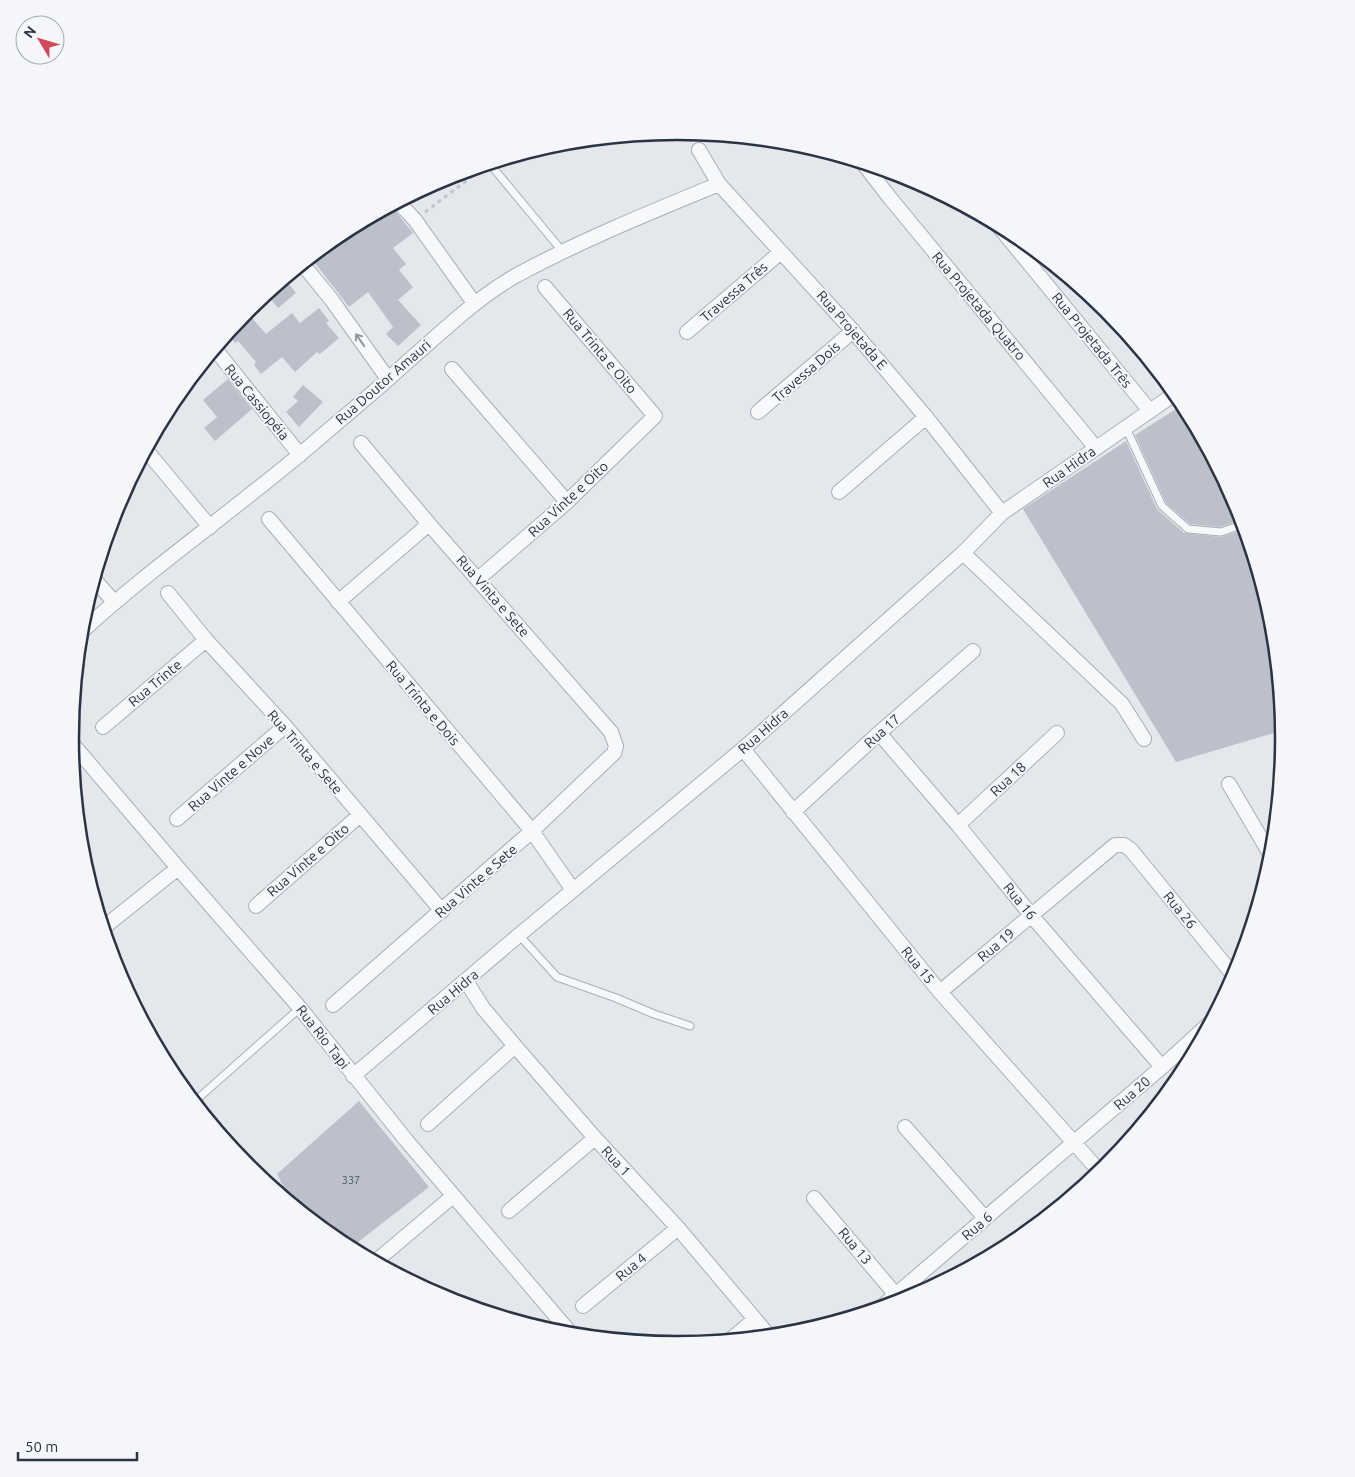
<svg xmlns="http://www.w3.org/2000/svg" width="1355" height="1477" font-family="Ubuntu,sans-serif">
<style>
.building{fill:#bbc0ca}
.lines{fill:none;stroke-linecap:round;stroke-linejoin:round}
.lane-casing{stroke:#a9aeb7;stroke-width:9}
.street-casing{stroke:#a9aeb7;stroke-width:16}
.path{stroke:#c2c5cb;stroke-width:3;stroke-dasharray:4 4;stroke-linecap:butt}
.lane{stroke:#f7f8fa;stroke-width:7}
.street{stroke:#f7f8fa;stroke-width:14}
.oneway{stroke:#9196a0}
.labels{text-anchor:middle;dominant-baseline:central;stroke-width:4;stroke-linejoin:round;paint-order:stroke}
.number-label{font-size:11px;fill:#4f5766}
.street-label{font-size:14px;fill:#2b3445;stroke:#f4f6f9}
.rim{fill:none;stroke:#2b3445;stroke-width:2.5}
</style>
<rect width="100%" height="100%" fill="#e4e7ec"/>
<path class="building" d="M391,206l22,27 -20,15 13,16 -7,6 14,17 -15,13 23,25 -23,21 -12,-12 7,-7 -25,-35 -19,15 -34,-44 5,-4 -4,-6 24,-20z
M285,279l11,14 -18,15 -12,-14z
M319,308l10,13 -3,2 13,15 -19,16 -3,-2 -22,20 -13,-15 -21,17 -7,-9 2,-3 -18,-21 -3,2 -8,-9 19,-23 20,23 26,-21 8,10z
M228,379l24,30 -37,32 -11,-13 13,-11 -14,-17z
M303,385l20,17 -24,25 -13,-15 12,-11 -5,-4z
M1184,404l55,102 4,13 -23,8 -30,-3 -24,-21 -31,-68z
M1126,441l31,68 27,24 37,4 25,-8 27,91 11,110 -108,32 -153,-253z
M359,1101l70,86 -80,62 -9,-6 -64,-52 7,-5 -6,-12z"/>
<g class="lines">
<g class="lane-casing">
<path id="lane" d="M490,164l73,88
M1126,428l36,78 26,23 33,3 23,-8
M519,935l38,42 59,21 38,16 36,12
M194,1102l106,-94"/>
</g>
<g class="street-casing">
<path id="street" d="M699,150l20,34 134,147 73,86 76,96
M863,163l27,35 206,250
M398,202l17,18 59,83
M996,223l154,188
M301,265l8,7 22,27 57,80
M687,332l94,-80
M215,349l85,106
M452,369l115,133
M758,412l95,-81
M146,450l64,77
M839,492l87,-75
M269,519l263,312 41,59
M963,553l159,151 22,35
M94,579l20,23
M478,579l89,-77 88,-86 -110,-129
M168,593l38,47 79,86 157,185
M338,602l91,-78
M80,633c73,-67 155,-123 230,-187 32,-28 65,-54 96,-83 36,-31 69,-64 111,-88 65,-35 134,-63 202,-91
M103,727l103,-87
M879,733l79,92 73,90 131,152
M70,741l108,127 122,140 106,132 167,196
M743,749l197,243 161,181
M1229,784l44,75
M793,812l86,-79 94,-82
M177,819l108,-93
M958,825l99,-92
M256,906l104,-91
M103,928l75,-60
M466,981l17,27 32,38 80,92 83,90 92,109
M940,992l175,-147h9l7,5 104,127
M333,1005l199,-174 82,-78 2,-7 -5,-14 -182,-208 -68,-81
M353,1076l166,-141 224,-186 220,-196 39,-40 174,-120
M428,1124l87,-78
M905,1127l80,91
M814,1198l82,97
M509,1211l86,-73
M375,1262l78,-66
M583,1306l95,-78
M879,1309l283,-242 49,-45
M729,1341l26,-22"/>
</g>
<path class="path" d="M500,161l137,-25
M425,212l57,-43"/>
<use href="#lane" class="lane"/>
<use href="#street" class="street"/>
</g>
<defs><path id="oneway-shaft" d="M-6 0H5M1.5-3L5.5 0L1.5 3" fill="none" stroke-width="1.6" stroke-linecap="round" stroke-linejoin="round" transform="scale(1.25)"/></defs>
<use class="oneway" href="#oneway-shaft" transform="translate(360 340) rotate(-125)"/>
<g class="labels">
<g class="number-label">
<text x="351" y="1180">337</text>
</g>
<g class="street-label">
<text transform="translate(734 292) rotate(-41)">Travessa Três</text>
<text transform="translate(979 306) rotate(50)">Rua Projetada Quatro</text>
<text transform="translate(852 330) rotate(49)">Rua Projetada E</text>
<text transform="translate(1092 340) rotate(51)">Rua Projetada Três</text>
<text transform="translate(600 351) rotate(50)">Rua Trinta e Oito</text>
<text transform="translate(806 372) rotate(-41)">Travessa Dois</text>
<text transform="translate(383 382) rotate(-41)">Rua Doutor Amauri</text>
<text transform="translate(257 402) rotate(51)">Rua Cassiopéia</text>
<text transform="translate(1069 467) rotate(-35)">Rua Hidra</text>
<text transform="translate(568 499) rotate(-43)">Rua Vinte e Oito</text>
<text transform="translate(493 596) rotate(49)">Rua Vinta e Sete</text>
<text transform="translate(155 683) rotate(-40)">Rua Trinte</text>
<text transform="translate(423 703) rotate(50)">Rua Trinta e Dois</text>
<text transform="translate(763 731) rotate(-41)">Rua Hidra</text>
<text transform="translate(882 731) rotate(-42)">Rua 17</text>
<text transform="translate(305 752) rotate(49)">Rua Trinta e Sete</text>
<text transform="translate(231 773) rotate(-41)">Rua Vinte e Nove</text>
<text transform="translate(1008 779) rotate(-43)">Rua 18</text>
<text transform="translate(308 860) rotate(-41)">Rua Vinte e Oito</text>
<text transform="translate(476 881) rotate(-41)">Rua Vinte e Sete</text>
<text transform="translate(1020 901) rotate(51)">Rua 16</text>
<text transform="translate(1180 910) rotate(51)">Rua 26</text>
<text transform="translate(996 945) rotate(-40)">Rua 19</text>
<text transform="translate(918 965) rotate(51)">Rua 15</text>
<text transform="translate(453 992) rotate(-40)">Rua Hidra</text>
<text transform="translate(323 1037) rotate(52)">Rua Rio Tapi</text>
<text transform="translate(1132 1093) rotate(-41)">Rua 20</text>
<text transform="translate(616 1161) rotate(47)">Rua 1</text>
<text transform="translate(977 1226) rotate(-41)">Rua 6</text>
<text transform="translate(855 1246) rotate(50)">Rua 13</text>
<text transform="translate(631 1267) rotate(-40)">Rua 4</text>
</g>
</g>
<path d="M0 0H1355V1477H0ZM79 738a598 598 0 1 1 1196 0a598 598 0 1 1-1196 0Z" fill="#f4f6f9" fill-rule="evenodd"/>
<path class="rim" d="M79 738a598 598 0 1 1 1196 0a598 598 0 1 1-1196 0Z"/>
<g transform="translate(40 40) rotate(308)"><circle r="24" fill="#f4f6f9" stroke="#a4a8b1"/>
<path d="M0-4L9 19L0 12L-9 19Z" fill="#d1495b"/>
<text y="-8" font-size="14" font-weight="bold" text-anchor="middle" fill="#2b3445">N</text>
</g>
<path d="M18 1452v8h119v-8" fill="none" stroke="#2b3445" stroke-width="2.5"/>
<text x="25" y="1452" font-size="15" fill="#2b3445" stroke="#f4f6f9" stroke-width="4" paint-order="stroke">50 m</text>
</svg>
